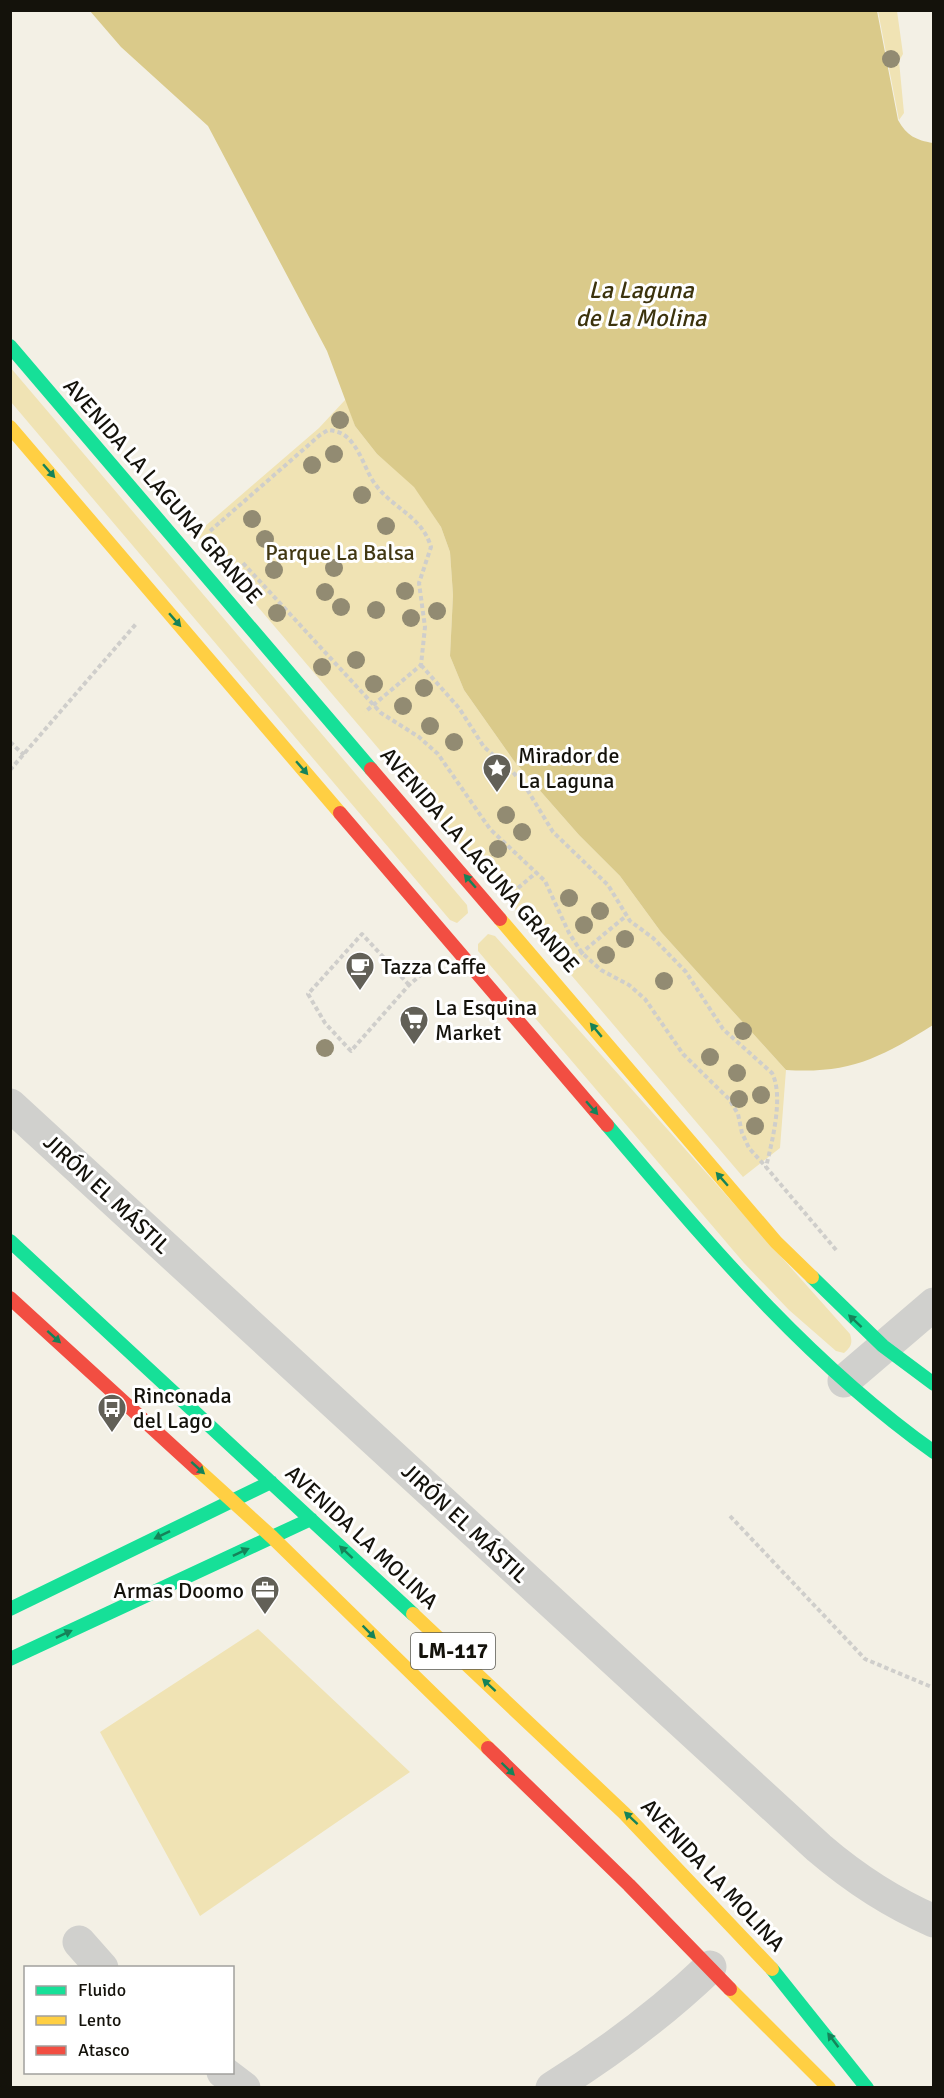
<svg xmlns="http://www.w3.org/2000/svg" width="944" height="2098" font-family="Signika,sans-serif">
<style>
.green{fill:#f0e3b4}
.water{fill:#daca8a}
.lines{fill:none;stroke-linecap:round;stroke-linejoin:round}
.path{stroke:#cfcecb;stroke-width:4;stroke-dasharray:4.5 3;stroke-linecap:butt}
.street{stroke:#d0d0cd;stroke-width:33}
.fast{stroke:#16e098;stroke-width:14}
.slow{stroke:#ffcf43;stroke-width:14}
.jam{stroke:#f24e42;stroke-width:14}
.tree{fill:#928b72}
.oneway{fill:#158359}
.labels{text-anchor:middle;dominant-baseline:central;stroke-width:6;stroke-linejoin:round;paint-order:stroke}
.shield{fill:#fff;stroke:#5a5954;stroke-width:1.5}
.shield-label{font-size:21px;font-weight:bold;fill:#14120b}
.street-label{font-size:22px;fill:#14120b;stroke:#fff}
.park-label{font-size:22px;fill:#423813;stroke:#fff}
.poi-label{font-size:22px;fill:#14120b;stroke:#fff;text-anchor:start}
.water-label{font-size:24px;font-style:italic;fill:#3c330d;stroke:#fff}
</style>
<rect width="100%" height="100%" fill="#f3f0e5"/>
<path class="green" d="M878,11h19l6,43 -4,7 5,52 -5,7z
M10,367l457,538 1,8 -11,10 -7,-3 -439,-518z
M346,399l9,27 22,28 37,32 27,41 9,25 3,43 -3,61 14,34 50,71 65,74 41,41 41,56 125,138 -6,78 -37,29 -547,-643 123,-106z
M488,934l7,2 355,398c3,9 1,13 -6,19l-8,-2 -47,-41 -45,-47 -266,-312v-7z
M258,1629l152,143 -210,144 -100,-184z"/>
<path class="water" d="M90,11h787l21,109c9,16 18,20 35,23v882c-53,33 -83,49 -147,45l-125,-138 -41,-56 -41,-41 -65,-74 -50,-71 -14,-34 3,-61 -3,-43 -9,-25 -27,-40 -37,-33 -22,-28 -28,-75 -119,-225 -87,-79z"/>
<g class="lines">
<path class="path" d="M210,531l110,-96 8,-5c9,1 15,3 21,9 13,14 16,31 26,45 18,25 47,32 56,63l-12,36 6,44 -4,38 -56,47
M243,563l138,150 38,24 19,17 52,75 55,52 24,52 13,20 19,17 28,15 16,14 38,55 46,45 9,15 4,19 7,15 17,19
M421,665l38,43 25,39 27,23 14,16 28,46 55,53 22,36 23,17 33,34 37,57 49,44c12,23 0,69 -6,94l71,84
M10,742l14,13
M10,770l126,-146
M518,888l19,-16
M580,954l46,-38
M409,985l-47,-51 -54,60 17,29 26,28 58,-66 21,-18
M730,1516l135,143 69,29"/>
<path class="street" d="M10,1105l809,743c35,30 71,54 115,73
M844,1381l90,-77
M79,1942l23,26
M223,2072l21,16
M552,2088c56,-35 110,-75 158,-121"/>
<path class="fast" d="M10,346l361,423
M607,1125c101,118 199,236 327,327
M10,1241l403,373
M812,1277l71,69 51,38
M10,1609l261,-127
M10,1659l301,-140
M772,1969l95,119"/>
<path class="slow" d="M10,427l330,386
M500,919l276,323 36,35
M196,1468l76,69 216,211
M413,1614l211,199 148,156
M730,1989l99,99"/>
<path class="jam" d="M371,769l129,150
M340,813l267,312
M10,1298l186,170
M488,1748l141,137 101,104"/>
</g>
<g class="tree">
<circle cx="891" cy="59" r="9"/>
<circle cx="340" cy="420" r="9"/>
<circle cx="334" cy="454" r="9"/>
<circle cx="312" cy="465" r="9"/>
<circle cx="362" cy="495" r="9"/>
<circle cx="252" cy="519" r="9"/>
<circle cx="386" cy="526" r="9"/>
<circle cx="265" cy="539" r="9"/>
<circle cx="334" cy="568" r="9"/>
<circle cx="274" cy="570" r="9"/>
<circle cx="405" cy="591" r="9"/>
<circle cx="325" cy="592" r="9"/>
<circle cx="341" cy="607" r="9"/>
<circle cx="376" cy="610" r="9"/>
<circle cx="437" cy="611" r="9"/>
<circle cx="277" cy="613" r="9"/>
<circle cx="411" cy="618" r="9"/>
<circle cx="356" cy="660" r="9"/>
<circle cx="322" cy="667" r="9"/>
<circle cx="374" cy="684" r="9"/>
<circle cx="424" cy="688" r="9"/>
<circle cx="403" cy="706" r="9"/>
<circle cx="430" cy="726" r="9"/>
<circle cx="454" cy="742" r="9"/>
<circle cx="506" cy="815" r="9"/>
<circle cx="522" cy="832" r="9"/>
<circle cx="498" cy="849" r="9"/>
<circle cx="569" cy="898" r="9"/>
<circle cx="600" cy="911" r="9"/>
<circle cx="584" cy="925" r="9"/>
<circle cx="625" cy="939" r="9"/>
<circle cx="606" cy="955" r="9"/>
<circle cx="664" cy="981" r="9"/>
<circle cx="743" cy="1031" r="9"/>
<circle cx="325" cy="1048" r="9"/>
<circle cx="710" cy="1057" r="9"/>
<circle cx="737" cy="1073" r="9"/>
<circle cx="761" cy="1095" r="9"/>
<circle cx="739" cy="1099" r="9"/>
<circle cx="755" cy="1126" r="9"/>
</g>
<defs><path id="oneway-solid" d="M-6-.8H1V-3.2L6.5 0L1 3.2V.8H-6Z" transform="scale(1.5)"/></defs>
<g class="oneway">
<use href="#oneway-solid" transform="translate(49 471) rotate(49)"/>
<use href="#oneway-solid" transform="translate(175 620) rotate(49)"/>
<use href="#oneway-solid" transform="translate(302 768) rotate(49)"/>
<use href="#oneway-solid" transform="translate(470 881) rotate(-131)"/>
<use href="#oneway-solid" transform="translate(596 1030) rotate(-130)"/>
<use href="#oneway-solid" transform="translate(592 1108) rotate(49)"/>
<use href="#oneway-solid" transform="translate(722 1179) rotate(-131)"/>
<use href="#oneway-solid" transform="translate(855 1321) rotate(-137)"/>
<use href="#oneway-solid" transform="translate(54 1337) rotate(42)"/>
<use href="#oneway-solid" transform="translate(198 1468) rotate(42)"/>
<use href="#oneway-solid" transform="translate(162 1535) rotate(154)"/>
<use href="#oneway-solid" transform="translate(241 1552) rotate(-25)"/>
<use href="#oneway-solid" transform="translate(346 1552) rotate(-137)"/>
<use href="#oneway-solid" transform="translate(369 1632) rotate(45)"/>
<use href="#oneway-solid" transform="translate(64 1634) rotate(-25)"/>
<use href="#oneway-solid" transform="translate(489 1685) rotate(-137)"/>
<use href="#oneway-solid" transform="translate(508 1769) rotate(44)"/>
<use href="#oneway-solid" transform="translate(631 1818) rotate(-137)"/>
<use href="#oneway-solid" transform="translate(833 2040) rotate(-127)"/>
</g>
<defs>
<g id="sight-pin" transform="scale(1.5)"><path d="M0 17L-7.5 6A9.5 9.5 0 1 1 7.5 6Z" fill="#626057" stroke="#fff"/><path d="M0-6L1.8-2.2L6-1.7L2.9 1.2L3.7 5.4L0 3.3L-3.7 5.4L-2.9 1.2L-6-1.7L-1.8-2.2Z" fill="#fff"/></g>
<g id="cafe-pin" transform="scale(1.5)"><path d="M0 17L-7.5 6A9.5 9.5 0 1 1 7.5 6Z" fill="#626057" stroke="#fff"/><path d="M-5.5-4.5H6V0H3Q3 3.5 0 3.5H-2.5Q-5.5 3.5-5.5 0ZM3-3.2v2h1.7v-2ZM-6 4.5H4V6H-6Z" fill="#fff"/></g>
<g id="supermarket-pin" transform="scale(1.5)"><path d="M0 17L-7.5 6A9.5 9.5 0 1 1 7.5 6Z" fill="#626057" stroke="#fff"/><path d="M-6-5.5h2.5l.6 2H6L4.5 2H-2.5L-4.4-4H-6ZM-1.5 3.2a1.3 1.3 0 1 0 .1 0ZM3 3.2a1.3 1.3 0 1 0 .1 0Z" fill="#fff"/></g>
<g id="bus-pin" transform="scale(1.5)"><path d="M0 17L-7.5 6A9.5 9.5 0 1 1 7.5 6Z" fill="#626057" stroke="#fff"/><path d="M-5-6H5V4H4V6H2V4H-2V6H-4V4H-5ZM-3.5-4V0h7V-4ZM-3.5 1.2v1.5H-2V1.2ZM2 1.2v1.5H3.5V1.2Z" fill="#fff"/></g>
<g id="office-pin" transform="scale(1.5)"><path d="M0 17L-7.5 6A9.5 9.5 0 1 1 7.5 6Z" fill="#626057" stroke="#fff"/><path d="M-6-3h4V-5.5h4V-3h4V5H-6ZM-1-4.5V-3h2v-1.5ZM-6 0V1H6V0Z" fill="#fff"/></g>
</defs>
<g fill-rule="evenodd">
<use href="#sight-pin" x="497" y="768"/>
<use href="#cafe-pin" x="360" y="966"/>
<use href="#supermarket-pin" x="414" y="1020"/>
<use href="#bus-pin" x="112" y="1408"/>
<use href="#office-pin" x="265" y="1590"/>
</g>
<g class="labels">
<rect class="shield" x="411" y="1633" width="84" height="36" rx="4.5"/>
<g class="shield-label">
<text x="453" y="1651">LM-117</text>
</g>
<g class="street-label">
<text transform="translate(163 491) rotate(49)">AVENIDA LA LAGUNA GRANDE</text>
<text transform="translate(480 860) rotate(49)">AVENIDA LA LAGUNA GRANDE</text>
<text transform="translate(107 1194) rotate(43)">JIRÓN EL MÁSTIL</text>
<text transform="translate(465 1523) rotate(43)">JIRÓN EL MÁSTIL</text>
<text transform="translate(362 1537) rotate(43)">AVENIDA LA MOLINA</text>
<text transform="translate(713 1875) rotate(47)">AVENIDA LA MOLINA</text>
</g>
<g class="park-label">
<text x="340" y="552">Parque La Balsa</text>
</g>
<g class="poi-label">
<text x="518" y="755">Mirador de<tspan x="518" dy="25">La Laguna</tspan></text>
<text x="381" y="966">Tazza Caffe</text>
<text x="435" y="1007">La Esquina<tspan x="435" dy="25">Market</tspan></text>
<text x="133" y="1395">Rinconada<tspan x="133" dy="25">del Lago</tspan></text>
<text x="244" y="1590" text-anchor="end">Armas Doomo</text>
</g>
<g class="water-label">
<text x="641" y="290">La Laguna<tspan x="641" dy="28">de La Molina</tspan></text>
</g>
</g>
<rect width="944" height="2098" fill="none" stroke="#14120b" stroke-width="24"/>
<rect x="24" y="1966" width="210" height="108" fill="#ffffff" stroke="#a1a09d" stroke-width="1.5"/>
<rect x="36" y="1986" width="30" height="9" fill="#16e098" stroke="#a1a09d" stroke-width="1.5"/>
<text x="78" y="1996" font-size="18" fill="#14120b">Fluido</text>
<rect x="36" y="2016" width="30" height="9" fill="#ffcf43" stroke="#a1a09d" stroke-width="1.5"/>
<text x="78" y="2026" font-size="18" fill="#14120b">Lento</text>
<rect x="36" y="2046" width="30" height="9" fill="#f24e42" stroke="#a1a09d" stroke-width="1.5"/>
<text x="78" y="2056" font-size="18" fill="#14120b">Atasco</text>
</svg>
